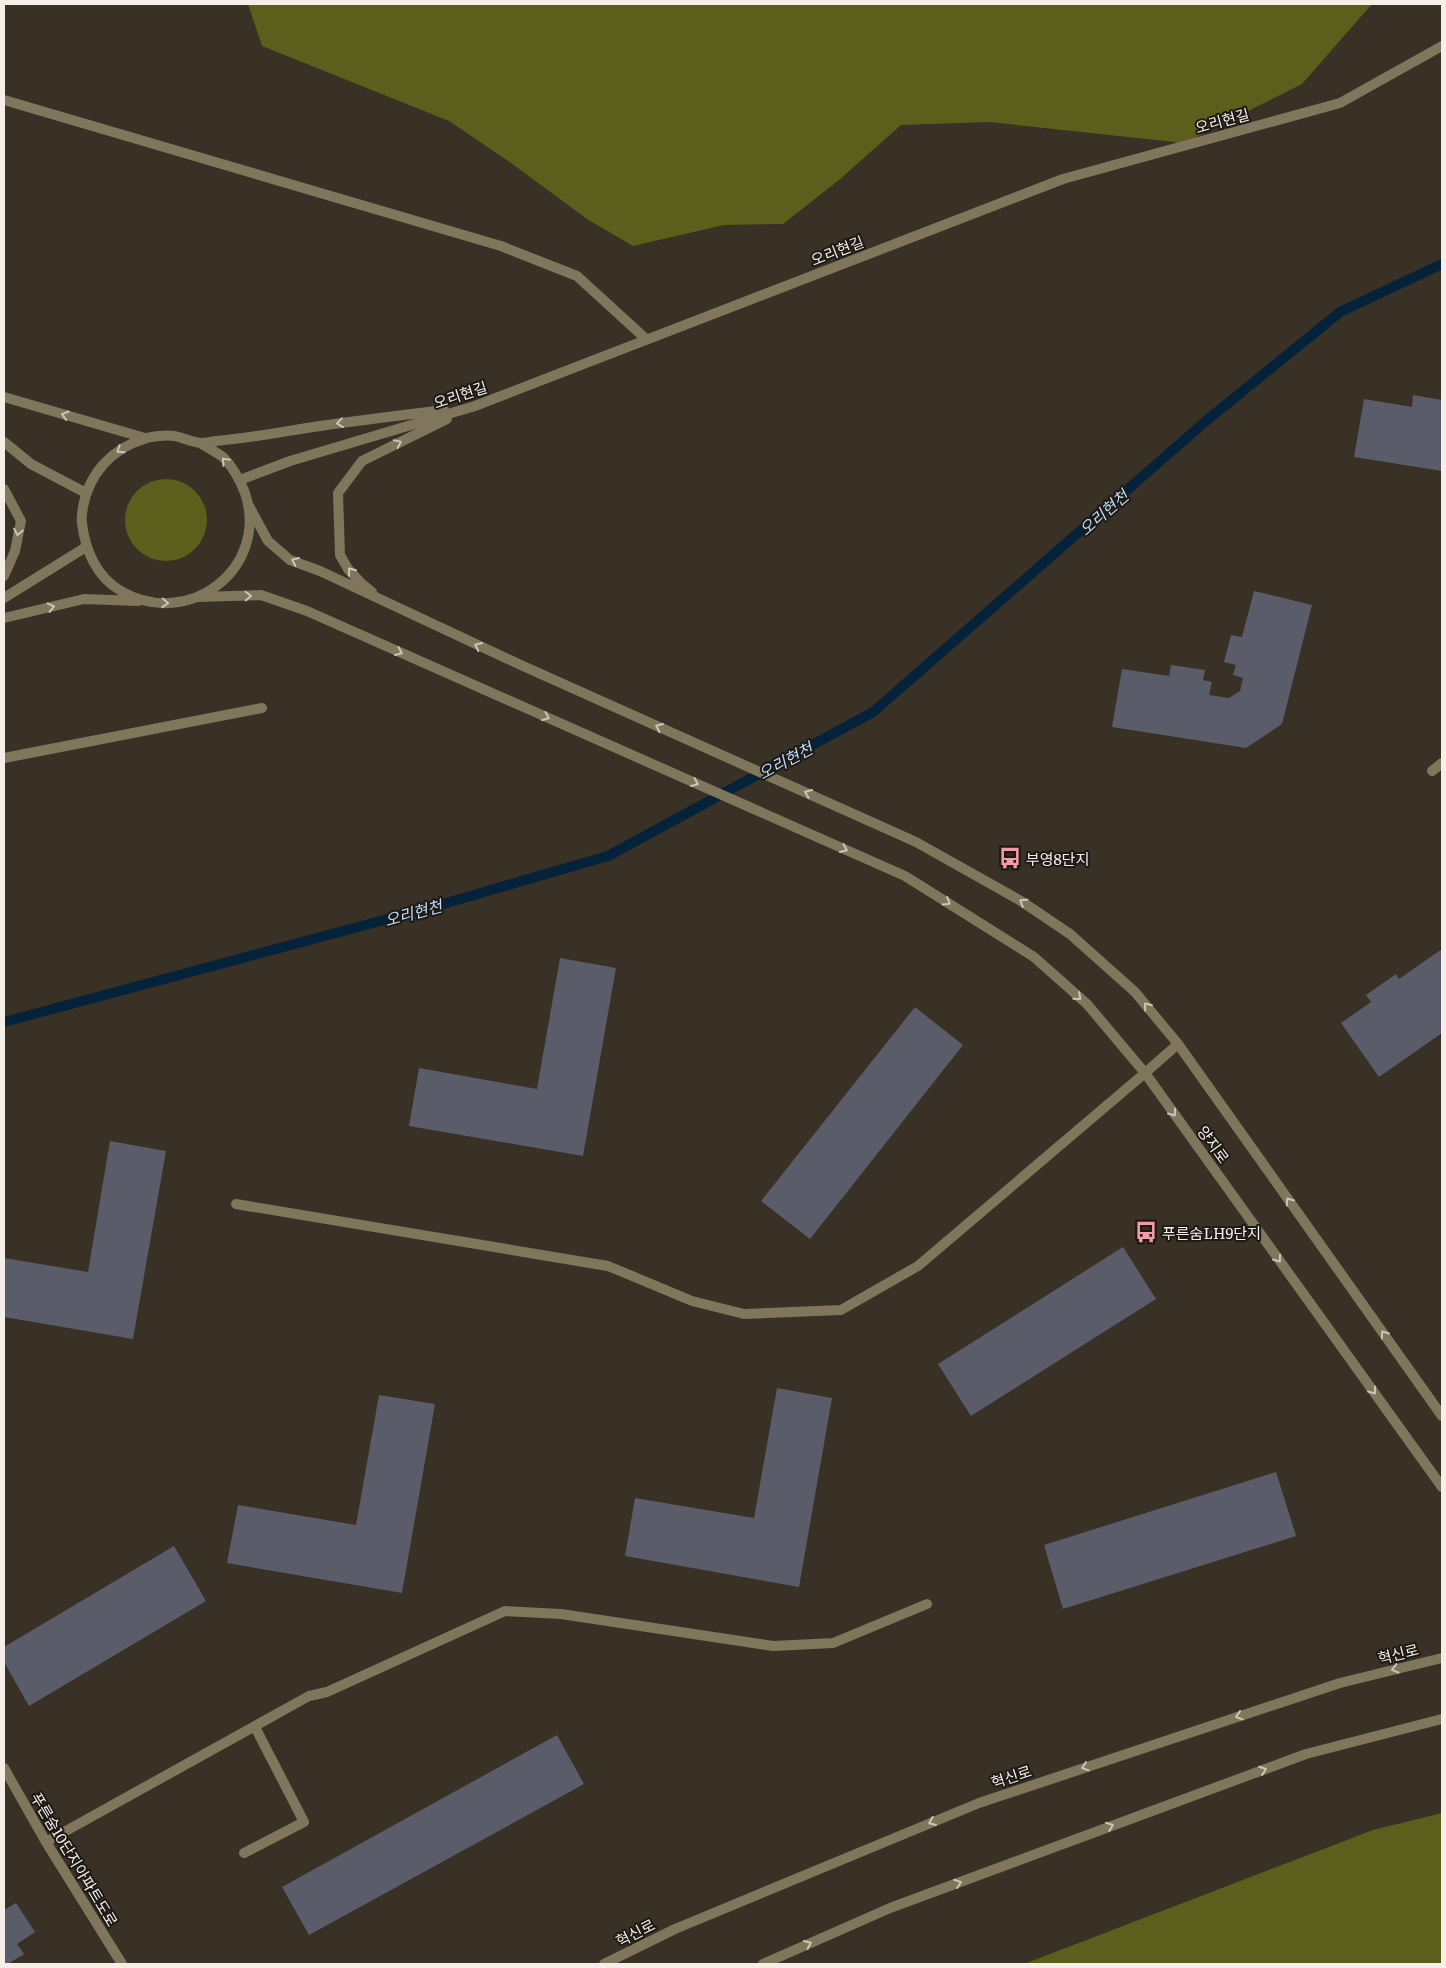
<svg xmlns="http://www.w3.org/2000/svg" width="1446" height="1968" font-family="Literata,'Noto Sans KR',serif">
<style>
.green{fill:#5b5f1b}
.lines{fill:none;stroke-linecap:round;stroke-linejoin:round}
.stream{stroke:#042239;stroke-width:10}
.building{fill:#5b5c69}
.service{stroke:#7f765b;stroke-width:10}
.minor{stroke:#7f765b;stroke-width:10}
.tertiary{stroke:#7f765b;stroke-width:10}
.oneway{stroke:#ccc5b7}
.labels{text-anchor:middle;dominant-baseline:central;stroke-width:4;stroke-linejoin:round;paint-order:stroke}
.street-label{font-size:15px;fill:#f5efe8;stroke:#1d1914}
.poi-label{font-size:15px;fill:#f5efe8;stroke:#1d1914;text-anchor:start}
.water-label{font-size:16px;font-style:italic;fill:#bfddf8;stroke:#1d1914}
</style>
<rect width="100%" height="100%" fill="#393026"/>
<path class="green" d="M248,4h1124l-70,80 -118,59 -195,-21 -88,3 -62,55 -56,44 -59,1 -91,21 -46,-27 -76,-56 -62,-42 -187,-75z
M125 520a41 41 0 1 1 82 0a41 41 0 1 1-82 0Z
M1442,1813v151h-418l349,-134z"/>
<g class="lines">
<path class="stream" d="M4,1022l432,-116 172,-50 265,-144 333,-291 134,-109 102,-48"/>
</g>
<path class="building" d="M1413,395l29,5v71l-88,-14 10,-58 48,8z
M1254,591l58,14 -30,119 -36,24 -134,-21 10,-58 47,7 2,-11 34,5 -2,10 9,2 -3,13 20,3 11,-7 3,-13 -10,-3 3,-10 -12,-3 7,-27 11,2z
M1442,949v84l-63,44 -38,-54 30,-21 -5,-7 30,-21 3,5z
M560,958l56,10 -33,188 -174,-30 10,-58 118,21z
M915,1007l48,38 -153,194 -49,-38z
M110,1141l56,10 -33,188 -129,-22v-59l84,14z
M1123,1247l33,52 -185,117 -33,-52z
M777,1388l55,10 -33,189 -174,-31 10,-58 119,20z
M379,1395l56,9 -33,189 -175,-30 11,-58 118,20z
M1276,1472l20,64 -233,73 -19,-64z
M174,1546l32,55 -177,105 -25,-44v-15z
M557,1735l27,49 -275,151 -27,-48z
M16,1903l19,29 -18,12 7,10 -16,10h-4v-54z"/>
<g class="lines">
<path class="service" d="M4,100l497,146 76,30 69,63
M1432,771l10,-8
M236,1204l372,62 84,35 52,13 97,-4 77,-44 227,-193
M4,1768l42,74 76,122
M46,1842l263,-146 18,-4 178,-81 56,3 212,32 60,-3 94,-39
M244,1853l60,-31 -49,-95"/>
<path class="minor" d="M4,758l258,-50"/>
<path class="tertiary" d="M4,397l141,41
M4,442l27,22 55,29
M200,443c7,4 16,9 23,14 10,10 17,23 22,36 25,76 -57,137 -124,98 -25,-14 -36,-42 -39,-68 -1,-5 0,-10 1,-16 6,-33 28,-58 61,-68 8,-3 22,-4 31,-3 8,2 17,6 26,7 5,0 10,-1 15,-2 35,-3 70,-10 104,-15 41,-6 83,-11 124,-16
M240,480l50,-19 185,-55 588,-227 277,-76 102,-57
M4,489l17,32 -6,30 -11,25
M249,506l19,35 22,19 30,11 203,95 393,176 105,59 49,33 65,58 43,52 264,372
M372,592l-12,-10 -12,-13 -8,-14 -2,-62 24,-32 85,-42
M199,597l62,-2 46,16 598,265 129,81 53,47 58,69 297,414
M4,598l82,-51
M4,618l80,-19 54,2
M1145,1073l33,-29
M604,1964l71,-35 304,-126 361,-120 102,-25
M763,1964l127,-56 416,-154 136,-35"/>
</g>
<defs><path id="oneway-chevron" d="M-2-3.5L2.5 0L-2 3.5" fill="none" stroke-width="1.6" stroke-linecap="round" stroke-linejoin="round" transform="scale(1.25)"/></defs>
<g class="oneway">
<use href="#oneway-chevron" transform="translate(65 415) rotate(-164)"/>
<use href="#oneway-chevron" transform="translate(340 423) rotate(173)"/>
<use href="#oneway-chevron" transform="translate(398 443) rotate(-26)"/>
<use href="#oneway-chevron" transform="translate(120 450) rotate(147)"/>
<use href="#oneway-chevron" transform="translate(225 461) rotate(-133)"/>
<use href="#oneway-chevron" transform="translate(18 532) rotate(101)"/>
<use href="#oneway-chevron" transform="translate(295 561) rotate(-156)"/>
<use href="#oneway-chevron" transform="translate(351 571) rotate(-128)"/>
<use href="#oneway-chevron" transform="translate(248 596) rotate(-2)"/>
<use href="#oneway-chevron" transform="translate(165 603) rotate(4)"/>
<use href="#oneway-chevron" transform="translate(51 607) rotate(-13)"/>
<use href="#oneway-chevron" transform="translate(478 646) rotate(-155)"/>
<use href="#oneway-chevron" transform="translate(399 652) rotate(24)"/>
<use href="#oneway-chevron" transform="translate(546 717) rotate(24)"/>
<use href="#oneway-chevron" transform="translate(659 727) rotate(-156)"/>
<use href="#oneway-chevron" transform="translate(695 783) rotate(24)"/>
<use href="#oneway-chevron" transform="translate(808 793) rotate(-156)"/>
<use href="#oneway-chevron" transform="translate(844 849) rotate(24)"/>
<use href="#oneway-chevron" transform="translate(947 902) rotate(32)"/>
<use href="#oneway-chevron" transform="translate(1023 902) rotate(-147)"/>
<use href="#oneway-chevron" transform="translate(1078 997) rotate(41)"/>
<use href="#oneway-chevron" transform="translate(1147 1006) rotate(-129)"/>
<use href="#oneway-chevron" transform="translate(1173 1113) rotate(54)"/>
<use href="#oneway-chevron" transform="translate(1289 1201) rotate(-125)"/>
<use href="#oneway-chevron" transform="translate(1278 1259) rotate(54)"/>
<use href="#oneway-chevron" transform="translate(1384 1334) rotate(-125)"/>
<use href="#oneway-chevron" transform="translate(1373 1391) rotate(54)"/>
<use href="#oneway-chevron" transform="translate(1395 1669) rotate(166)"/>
<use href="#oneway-chevron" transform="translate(1239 1716) rotate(162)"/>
<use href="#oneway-chevron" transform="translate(1085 1767) rotate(162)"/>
<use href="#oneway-chevron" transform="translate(1263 1770) rotate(-20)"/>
<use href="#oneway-chevron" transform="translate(932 1822) rotate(157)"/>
<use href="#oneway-chevron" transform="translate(1110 1826) rotate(-20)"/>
<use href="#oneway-chevron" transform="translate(958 1883) rotate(-20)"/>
<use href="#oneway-chevron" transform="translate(808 1944) rotate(-24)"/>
</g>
<defs>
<g id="bus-bare" transform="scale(1.725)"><path d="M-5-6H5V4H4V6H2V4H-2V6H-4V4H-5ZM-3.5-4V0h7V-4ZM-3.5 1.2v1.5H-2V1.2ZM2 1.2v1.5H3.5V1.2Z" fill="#f39aa9" stroke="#1d1914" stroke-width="2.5" paint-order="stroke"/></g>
</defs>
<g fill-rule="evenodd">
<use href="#bus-bare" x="1010" y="858"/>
<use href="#bus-bare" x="1146" y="1232"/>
</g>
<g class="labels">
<g class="street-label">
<text transform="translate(1222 120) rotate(-15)">오리현길</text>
<text transform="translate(837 250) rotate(-21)">오리현길</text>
<text transform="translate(460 394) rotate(-18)">오리현길</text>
<text transform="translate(1214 1144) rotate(54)">양지로</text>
<text transform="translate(1398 1653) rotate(-14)">혁신로</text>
<text transform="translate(1011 1776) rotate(-18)">혁신로</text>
<text transform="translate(75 1859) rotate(59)">푸른숨10단지아파트도로</text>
<text transform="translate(635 1932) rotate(-27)">혁신로</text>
</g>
<g class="poi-label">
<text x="1026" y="858">부영8단지</text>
<text x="1162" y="1232">푸른숨LH9단지</text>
</g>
<g class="water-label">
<text transform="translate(1103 512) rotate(-41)">오리현천</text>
<text transform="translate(785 760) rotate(-28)">오리현천</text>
<text transform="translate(413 912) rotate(-15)">오리현천</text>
</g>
</g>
<rect width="1446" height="1968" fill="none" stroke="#f5efe8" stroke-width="10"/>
</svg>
